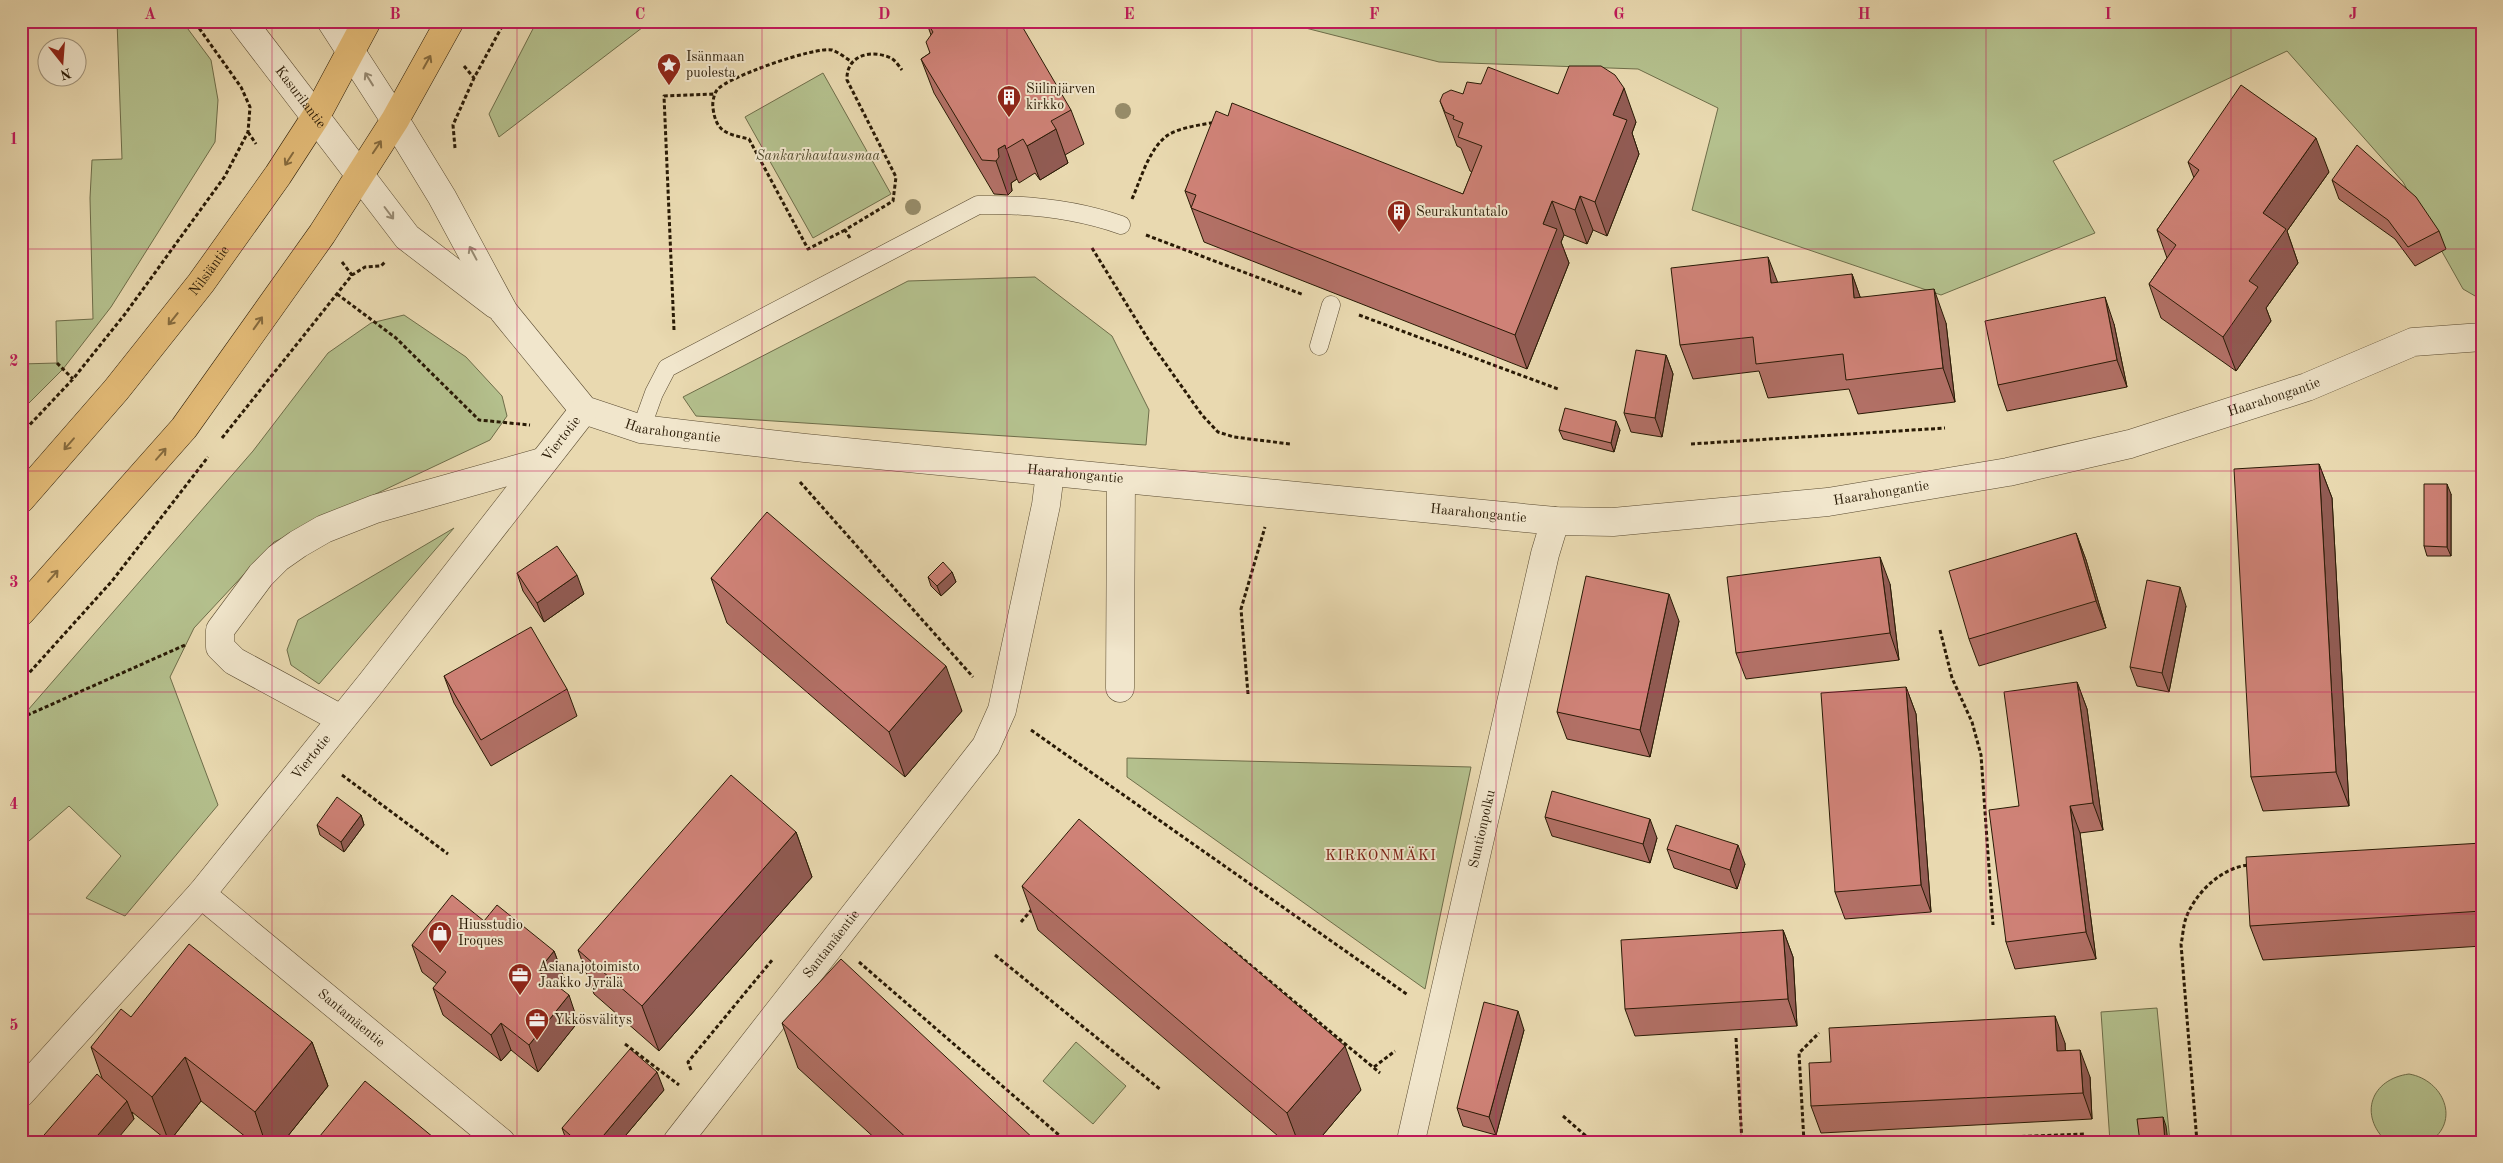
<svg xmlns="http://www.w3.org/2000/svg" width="2503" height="1163" font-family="'Old Standard TT',serif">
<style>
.green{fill:#b4c08d;stroke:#6e6d49}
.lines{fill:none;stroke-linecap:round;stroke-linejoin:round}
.service-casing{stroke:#594a30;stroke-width:19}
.minor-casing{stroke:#594a30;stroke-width:29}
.tertiary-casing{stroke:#594a30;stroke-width:29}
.primary-casing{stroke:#291a05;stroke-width:29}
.path{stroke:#291a05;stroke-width:3;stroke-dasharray:4 2.5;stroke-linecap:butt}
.service{stroke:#f1e6cc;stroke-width:18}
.minor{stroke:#f1e6cc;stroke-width:28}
.tertiary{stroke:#f1e6cc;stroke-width:28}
.primary{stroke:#e4bc78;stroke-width:28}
.tree{fill:#968b68}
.wall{fill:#b27066;stroke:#291a05}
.shaded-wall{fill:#915b53;stroke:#291a05}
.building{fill:#cf8277;stroke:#291a05}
.oneway{stroke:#866b3e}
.oneway2{stroke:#978a72}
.grid{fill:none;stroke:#c2185b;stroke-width:1;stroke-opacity:0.55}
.labels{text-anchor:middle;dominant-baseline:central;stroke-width:4;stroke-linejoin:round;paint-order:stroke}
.poi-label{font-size:14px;fill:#291a05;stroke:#f1e6cc;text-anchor:start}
.street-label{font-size:14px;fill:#291a05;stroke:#f1e6cc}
.park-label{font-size:14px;font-style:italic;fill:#534c2e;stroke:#f1e6cc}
.neighbourhood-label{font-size:15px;letter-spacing:1px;fill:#7a1f14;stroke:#f1e6cc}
.neatline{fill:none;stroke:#c2185b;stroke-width:2}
.grid-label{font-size:16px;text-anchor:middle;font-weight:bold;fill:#c2185b}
</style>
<rect width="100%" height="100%" fill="#e9d9b0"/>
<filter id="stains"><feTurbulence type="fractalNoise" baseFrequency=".004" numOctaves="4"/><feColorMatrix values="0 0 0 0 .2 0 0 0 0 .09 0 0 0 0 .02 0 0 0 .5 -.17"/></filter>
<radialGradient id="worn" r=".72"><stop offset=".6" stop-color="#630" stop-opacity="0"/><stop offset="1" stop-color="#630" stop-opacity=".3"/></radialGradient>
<path class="green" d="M117,21h65l29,39 7,40 -3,42 -104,165 -48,62 -42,42v-47l36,-1 -1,-42 37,-2 -3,-121 2,-38 30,-1z
M537,21h114l-152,116 -10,-23z
M1278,21h1189l15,14v265l-19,-11 -60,-107 -116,-131 -234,110 42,72 -154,62 -249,-85 26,-102 -80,-39 -199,-7z
M823,73l68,121 -78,44 -68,-121z
M1035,277l77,59 37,74 -3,35 -450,-29 -13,-19 225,-116z
M404,315l62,42 36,39 5,20 -17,24 -216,102 -80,86 -24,49 48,128 -93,111 -39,-18 35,-42 -52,-50 -48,42v-130l232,-267 75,-98 43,-30z
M454,528l-135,156 -28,-19 -4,-15 11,-30z
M1127,758l344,9 -46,222 -298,-212z
M2157,1008l13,134h-60l-9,-130z
M1076,1042l50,44 -33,38 -50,-43z
M2409,1074c35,6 52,48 20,68h-42c-29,-27 -16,-63 22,-68z"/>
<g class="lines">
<g class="service-casing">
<path id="service" d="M1319,346l12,-41
M641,429l13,-36 13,-25 311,-163c48,-1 97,4 143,20"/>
</g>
<g class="minor-casing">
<g id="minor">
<path id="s1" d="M395,120l47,77 62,115 80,98 57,19 164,19 750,73 58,1 215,-20 180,-30 122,-28 177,-57 106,-45 69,-5"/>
<path d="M359,174l48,63 89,68"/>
<path d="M1120,688l1,-209"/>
<path d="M341,719l-107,-58 -14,-14v-17l41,-55 17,-17 20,-14 26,-15 51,-20 167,-47"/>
<path id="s2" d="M201,894l300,248"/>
<path id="s3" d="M21,1093l180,-199 170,-211 213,-273"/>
<path id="s4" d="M1412,1136l133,-582 10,-33"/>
<path id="s5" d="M677,1142l309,-396 16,-36 44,-205 4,-32"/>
</g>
</g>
<g class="tertiary-casing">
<g id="tertiary">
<path id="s6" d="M242,21l117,153"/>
<path d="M331,21l64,99"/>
</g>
</g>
<g class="primary-casing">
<g id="primary">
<path id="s7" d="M21,499l95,-109 85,-107 77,-108 37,-57 52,-97"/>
<path d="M21,612l163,-184 138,-194 73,-114 55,-99"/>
</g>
</g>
<path class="path" d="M464,66l10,12
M248,132l8,12
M455,148l-2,-23 21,-47 31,-57
M1132,199c9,-20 17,-51 36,-64 13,-8 33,-10 48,-13
M845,230l-37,19 -59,-110c-21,-5 -33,-6 -36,-31 -1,-5 1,-14 4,-18 10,-13 99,-44 115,-40 6,2 14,8 20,12
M1146,235l158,60
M850,238l-5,-8 48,-29 3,-24 -49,-97c-1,-25 24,-31 44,-22 4,2 8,8 11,12
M1092,248l56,91 54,76 16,17 16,5 56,7
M342,262l10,13
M337,294l59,44 83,82 51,5
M1359,315l199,74
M674,330l-10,-234 51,-2
M57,363l16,16
M21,434l52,-55 52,-65 100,-138 23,-44 2,-25 -9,-20 -47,-66
M222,438l130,-163 13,-8 16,-1 4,-4
M1691,444l254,-16
M800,482l173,195
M1940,630l12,48 20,44 9,33 12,170
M21,682l91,-101 96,-124
M1248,694l-7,-85 24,-82
M21,718l164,-73
M1031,730l377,265
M342,775l106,79
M1021,922l12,-14
M1224,943l156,130
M995,955l166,135
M859,962l208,180
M1736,1038l6,104
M625,1044l54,41
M1374,1067l21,-16
M691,1070l-3,-8 85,-103
M1563,1116l23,20 15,6
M1804,1142l-5,-89 20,-20
M1872,1142l213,-8
M2197,1142l-16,-198c2,-8 2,-18 5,-26 9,-25 36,-51 63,-53"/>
<use href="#service" class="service"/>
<use href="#minor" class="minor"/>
<use href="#tertiary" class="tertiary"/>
<use href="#primary" class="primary"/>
</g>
<g class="tree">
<circle cx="1123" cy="111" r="8"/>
<circle cx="913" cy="207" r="8"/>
</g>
<path class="wall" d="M926,21l145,89 13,34 -19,11 3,8 -28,17 -5,-7 -16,10 -2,-4 -6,4 1,8 -4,4 -14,-1 -60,-101 -13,-34 9,-6 1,-18z
M1481,84l77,10 78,28 -4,11 7,21 -32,82 -14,-6 -6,14 -23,-9 -3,7 8,21 -42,106 -323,-127 -19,-51 43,-75 235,78 9,-22 -2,-1 -9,-23 -4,-2 -17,-45 23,-7z
M2188,162l141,10 -42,59 11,32 -32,45 5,13 -35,50 -75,-53 -12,-34 18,-26 -10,-28 37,-52z
M2332,180l107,51 7,18 -31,17 -20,-27 -56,-40z
M1852,274l8,23 86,26 9,79 -97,12 -9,-25 -81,9 -9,-27 -66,8 -13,-34z
M2114,324l13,63 -120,24 -9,-26z
M1666,355l7,19 -11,63 -31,-5 -7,-19z
M1559,430h61l-6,22 -51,-13z
M2319,464l13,34 17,308 -86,5 -12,-34z
M2451,494v62h-24l-3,-10z
M2076,533l10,27 20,68 -127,38 -10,-27z
M952,572l4,10 -15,14 -10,-10 -3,-9z
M517,573l67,21 -40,28 -21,-31z
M711,578l251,133 -57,66 -178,-154z
M1890,584l9,76 -153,19 -10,-26z
M2186,606l-17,86 -32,-6 -7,-19z
M1679,621l-29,136 -83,-18 -10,-27z
M444,676l123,13 10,27 -86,50 -37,-63z
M2077,682l10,27 16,121 -23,3 16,126 -81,10 -9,-27 13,-136z
M1906,687l10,27 15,198 -86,7 -10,-27z
M361,815l3,10 -20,27 -24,-17 -3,-10z
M1545,817l112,21 -7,25 -98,-27z
M796,832l16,45 -153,174 -65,-57 -16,-44z
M2482,843v103l-219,14 -13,-34z
M1667,849l78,15 -8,25 -63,-21z
M1022,886l339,204 -44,52h-32l-247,-212z
M1783,930l10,27 4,69 -162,10 -10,-27z
M412,945l142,6 10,27 -7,8 21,36 -40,50 -27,-22 -10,11 -58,-46 -10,-27 4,-4 -15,-12z
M131,1017l181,25 16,44 -45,56h-31l-51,-41 -32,41 -37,-30 2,7 -32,-41 -11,-31z
M782,1023l255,119h-158l-81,-74z
M1524,1030l-28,105 -33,-9 -6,-18z
M2065,1043v8l25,26 2,42 -271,14 -10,-27 20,-44z
M664,1090l-44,52h-53l-5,-14z"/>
<path class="shaded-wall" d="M1624,88l12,34 -4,11 7,21 -32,82 -12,-34 18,-87z
M1056,129l12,34 -28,17 -13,-34z
M2316,138l13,34 -42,59 11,32 -32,45 5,13 -35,50 -13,-34 26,-56 14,-68z
M1005,145l12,34 -6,4 1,8 -4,4 -12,-34 2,-12z
M1580,196l13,34 -6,14 -12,-34z
M1552,201l12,34 -3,7 8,21 -42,106 -12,-34 28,-111z
M1768,257l13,34 -10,-8z
M1852,274l12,34 -10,-10z
M1934,289l12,34 9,79 -12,-34z
M2105,297l9,27 13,63 -10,-27z
M1666,355l7,19 -11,63 -7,-19z
M1616,421l4,9 -6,22 -3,-9z
M2319,464l13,34 17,308 -13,-34z
M2447,484l4,10v62l-4,-9z
M2076,533l10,27 20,68 -10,-27z
M1880,557l10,27 9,76 -9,-27z
M952,572l4,10 -15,14 -4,-10z
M577,575l7,19 -40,28 -7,-19z
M2180,587l6,19 -17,86 -7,-19z
M1669,594l10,27 -29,136 -10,-27z
M946,666l16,45 -57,66 -16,-45z
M2077,682l10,27 16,121 -10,-27z
M1906,687l10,27 15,198 -10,-27z
M2070,806l10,27 16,126 -10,-27z
M361,815l3,10 -20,27 -3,-10z
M1650,819l7,19 -7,25 -7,-19z
M796,832l16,45 -153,174 -17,-45z
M1738,845l7,19 -8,25 -7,-19z
M1783,930l10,27 4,69 -9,-27z
M554,951l10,27 -16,19 -10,-26z
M569,995l9,27 -40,50 -9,-27z
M1518,1011l6,19 -28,105 -7,-18z
M2055,1016l10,27 2,35 -10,-27z
M501,1023l10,27 -10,11 -10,-26z
M312,1042l16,44 -45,56h-18l-10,-30z
M1345,1046l16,44 -44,52h-19l-11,-29z
M2080,1050l10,27 2,42 -9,-26z
M185,1057l16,44 -32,41 -17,-45z
M657,1072l7,18 -44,52h-22z
M127,1101l7,18 -19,23h-23z
M2163,1117l3,9 2,16h-3z"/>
<path class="building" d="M926,21h93l52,89 -20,11 5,8 -29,17 -4,-7 -17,10 -1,-4 -7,4 1,8 -3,4 -14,-1 -61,-101 9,-6 -4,-11 7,-10z
M1569,66h32l14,9 9,13 -11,27 14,5 -32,82 -15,-6 -5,14 -23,-9 -9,23 14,5 -42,106 -324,-127 5,-13 -11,-4 31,-80 12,5 4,-13 231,91 19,-48 -24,-9 5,-14 -10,-4 1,-3 -9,-4 -5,-11 3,-7 8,-4 12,4 4,-12 14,2 7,-17 70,27z
M2241,85l75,53 -53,75 23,16 -37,52 9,6 -35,50 -74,-53 27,-39 -19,-15 42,-60 -11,-8z
M2357,145l59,52 23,34 -31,16 -20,-27 -56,-40z
M1768,257l3,26 81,-9 2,24 80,-9 9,79 -97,12 -3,-26 -87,10 -3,-27 -73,8 -9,-77z
M2105,297l12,63 -119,25 -13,-64z
M1636,350l30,5 -11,63 -31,-5z
M1565,408l51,13 -5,22 -52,-13z
M2319,464l17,308 -85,5 -17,-308z
M2424,484h23v63l-23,-1z
M767,512l179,154 -57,66 -178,-154z
M2076,533l20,68 -127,38 -20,-68z
M557,546l20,29 -40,28 -20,-30z
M1880,557l10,76 -154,20 -9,-76z
M943,562l9,10 -15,14 -9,-9z
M1586,576l83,18 -29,136 -83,-18z
M2147,580l33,7 -18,86 -32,-6z
M531,627l36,62 -86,51 -37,-64z
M2077,682l16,121 -23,3 16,126 -80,10 -17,-132 30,-4 -15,-114z
M1906,687l15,198 -86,7 -14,-199z
M731,775l65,57 -154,174 -64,-56z
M1552,791l98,28 -7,25 -98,-27z
M337,797l24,18 -20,27 -24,-17z
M1079,819l266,227 -58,67 -265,-227z
M1676,825l62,20 -8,25 -63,-21z
M2482,843v68l-232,15 -4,-69z
M452,895l32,26 13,-16 57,46 -16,20 31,24 -40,50 -28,-22 -10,12 -58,-47 13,-16 -34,-27z
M1783,930l5,69 -163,10 -4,-69z
M189,944l123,98 -57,70 -70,-55 -33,40 -61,-50 30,-38 10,8z
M841,959l195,182 -1,1h-124l-129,-119z
M1484,1002l34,9 -29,106 -32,-9z
M2055,1016l2,35 23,-1 3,43 -272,13 -2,-43 22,-1 -2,-34z
M630,1049l27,23 -59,70h-20l-16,-14z
M97,1074l30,27 -35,41h-54z
M365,1081l74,61h-124z
M2163,1117l2,25h-25l-3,-23z"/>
<defs><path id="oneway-shaft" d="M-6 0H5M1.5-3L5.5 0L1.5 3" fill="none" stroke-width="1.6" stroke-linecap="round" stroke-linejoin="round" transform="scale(1.25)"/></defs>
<g class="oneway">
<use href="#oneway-shaft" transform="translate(427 62) rotate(-61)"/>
<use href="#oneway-shaft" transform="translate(377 147) rotate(-56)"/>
<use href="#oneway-shaft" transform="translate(289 159) rotate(123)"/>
<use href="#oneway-shaft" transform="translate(173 319) rotate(129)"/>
<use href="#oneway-shaft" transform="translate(258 323) rotate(-55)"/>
<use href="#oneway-shaft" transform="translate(69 444) rotate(131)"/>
<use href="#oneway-shaft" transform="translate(161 454) rotate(-49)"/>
<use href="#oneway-shaft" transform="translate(53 576) rotate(-49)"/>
</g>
<g class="oneway2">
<use href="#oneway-shaft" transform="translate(369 79) rotate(-122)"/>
<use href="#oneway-shaft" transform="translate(389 213) rotate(53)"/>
<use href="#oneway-shaft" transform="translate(473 253) rotate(-118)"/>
</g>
<path class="grid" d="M272,21v1121M517,21v1121M762,21v1121M1007,21v1121M1252,21v1121M1496,21v1121M1741,21v1121M1986,21v1121M2231,21v1121M21,249h2461M21,471h2461M21,692h2461M21,914h2461"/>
<defs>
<g id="sight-pin" transform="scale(1.25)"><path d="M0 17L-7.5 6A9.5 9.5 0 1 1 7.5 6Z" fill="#8f2418" stroke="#f1e6cc"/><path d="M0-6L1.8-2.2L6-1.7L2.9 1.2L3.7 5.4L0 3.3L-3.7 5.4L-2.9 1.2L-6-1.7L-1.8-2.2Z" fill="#fff"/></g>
<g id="building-pin" transform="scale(1.25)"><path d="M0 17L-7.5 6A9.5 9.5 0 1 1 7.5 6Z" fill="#8f2418" stroke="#f1e6cc"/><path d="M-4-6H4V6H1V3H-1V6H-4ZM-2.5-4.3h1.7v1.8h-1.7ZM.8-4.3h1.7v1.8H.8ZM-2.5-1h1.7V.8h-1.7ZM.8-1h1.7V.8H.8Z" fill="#fff"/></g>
<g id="shop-pin" transform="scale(1.25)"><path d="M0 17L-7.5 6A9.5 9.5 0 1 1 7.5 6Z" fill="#8f2418" stroke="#f1e6cc"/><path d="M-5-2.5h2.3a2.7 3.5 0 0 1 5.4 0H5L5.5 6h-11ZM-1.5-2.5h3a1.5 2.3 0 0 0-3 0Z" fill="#fff"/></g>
<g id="office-pin" transform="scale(1.25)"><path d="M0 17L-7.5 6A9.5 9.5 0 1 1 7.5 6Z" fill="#8f2418" stroke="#f1e6cc"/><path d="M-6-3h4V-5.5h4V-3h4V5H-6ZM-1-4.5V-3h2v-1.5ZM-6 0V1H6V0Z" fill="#fff"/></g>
</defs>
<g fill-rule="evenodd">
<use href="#sight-pin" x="669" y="65"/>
<use href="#building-pin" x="1009" y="97"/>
<use href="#building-pin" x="1399" y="212"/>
<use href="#shop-pin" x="440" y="933"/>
<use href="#office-pin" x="520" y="975"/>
<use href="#office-pin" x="537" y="1020"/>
</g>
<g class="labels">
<g class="poi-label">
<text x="686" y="57">Isänmaan<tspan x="686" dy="16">puolesta</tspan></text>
<text x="1026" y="89">Siilinjärven<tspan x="1026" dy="16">kirkko</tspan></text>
<text x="1416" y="212">Seurakuntatalo</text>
<text x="458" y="925">Hiusstudio<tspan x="458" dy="16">Iroques</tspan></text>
<text x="538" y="967">Asianajotoimisto<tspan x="538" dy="16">Jaakko Jyrälä</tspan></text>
<text x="554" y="1020">Ykkösvälitys</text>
</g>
<g class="street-label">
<text stroke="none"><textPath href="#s6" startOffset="96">Kasurilantie</textPath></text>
<text stroke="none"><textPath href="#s7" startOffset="296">Nilsiäntie</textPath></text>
<text stroke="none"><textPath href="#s1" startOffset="2059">Haarahongantie</textPath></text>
<text stroke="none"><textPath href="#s1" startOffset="439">Haarahongantie</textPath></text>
<text stroke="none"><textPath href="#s3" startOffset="849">Viertotie</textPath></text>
<text stroke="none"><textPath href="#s1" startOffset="844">Haarahongantie</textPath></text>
<text stroke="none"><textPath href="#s1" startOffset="1654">Haarahongantie</textPath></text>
<text stroke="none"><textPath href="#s1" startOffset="1249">Haarahongantie</textPath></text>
<text stroke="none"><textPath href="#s3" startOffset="444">Viertotie</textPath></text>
<text stroke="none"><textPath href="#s4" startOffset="315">Suntionpolku</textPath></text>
<text stroke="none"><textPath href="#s5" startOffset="251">Santamäentie</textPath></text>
<text stroke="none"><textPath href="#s2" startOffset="195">Santamäentie</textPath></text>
</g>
<g class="park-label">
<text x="818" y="156">Sankarihautausmaa</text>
</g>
<g class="neighbourhood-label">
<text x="1381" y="856">KIRKONMÄKI</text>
</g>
</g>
<rect width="2503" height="1163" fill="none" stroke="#e9d9b0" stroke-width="55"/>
<g transform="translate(62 62) rotate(163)"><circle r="24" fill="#f1e6cc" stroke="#a1947c"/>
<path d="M0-4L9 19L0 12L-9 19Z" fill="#8f2418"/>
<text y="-8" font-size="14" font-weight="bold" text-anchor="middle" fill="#291a05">N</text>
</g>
<rect x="28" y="28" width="2448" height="1108" class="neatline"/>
<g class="grid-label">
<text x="150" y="19">A</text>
<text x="395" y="19">B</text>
<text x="640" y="19">C</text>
<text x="884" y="19">D</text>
<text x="1129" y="19">E</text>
<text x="1374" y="19">F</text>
<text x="1619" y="19">G</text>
<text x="1864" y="19">H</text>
<text x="2108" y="19">I</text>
<text x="2353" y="19">J</text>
<text x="14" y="144">1</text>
<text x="14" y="366">2</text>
<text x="14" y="587">3</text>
<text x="14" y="809">4</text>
<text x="14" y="1030">5</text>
</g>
<rect width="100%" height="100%" filter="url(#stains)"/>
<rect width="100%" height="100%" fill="url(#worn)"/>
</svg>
